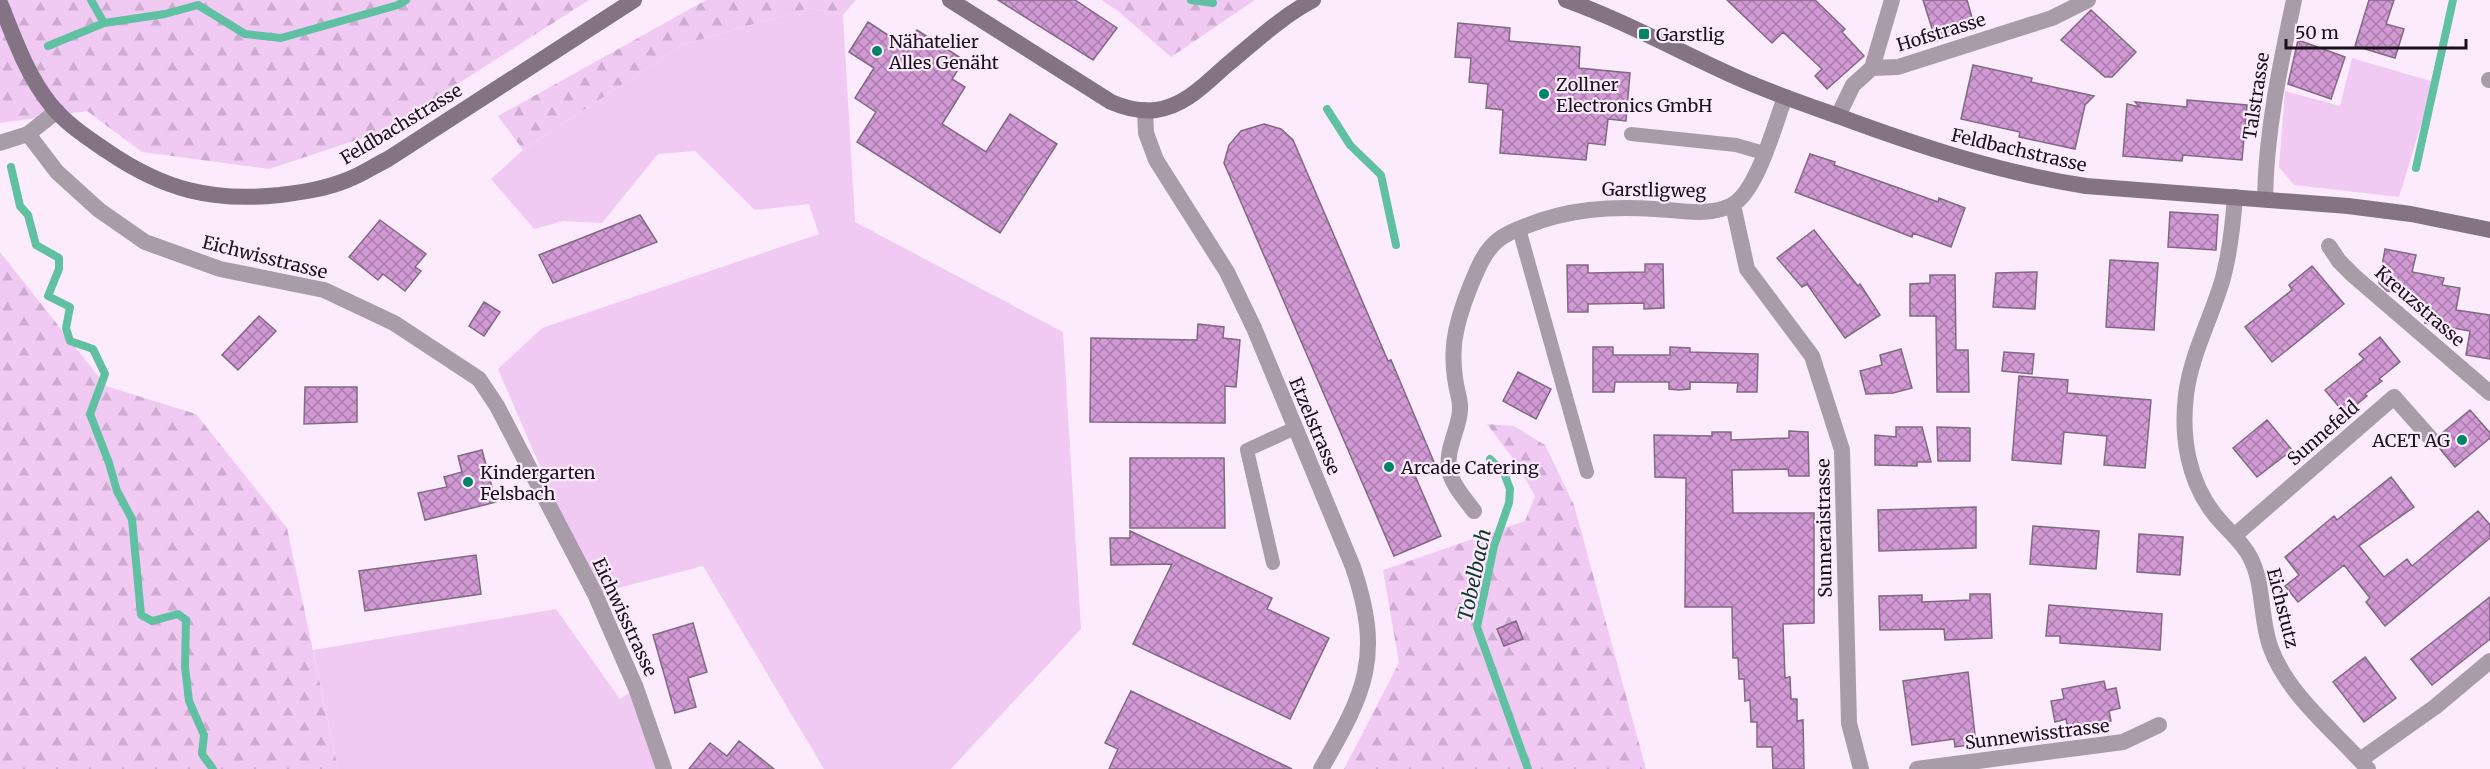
<svg xmlns="http://www.w3.org/2000/svg" width="2490" height="769" font-family="Merriweather,serif">
<style>
.grass{fill:#f1caf4}
.forest{fill:url(#forest-firs)}
.lines{fill:none;stroke-linecap:round;stroke-linejoin:round}
.stream{stroke:#60c1a2;stroke-width:8}
.building{fill:url(#building-cross-hatch);stroke:#826983;stroke-width:1.5}
.service{stroke:#a89ca8;stroke-width:14}
.minor{stroke:#a89ca8;stroke-width:16}
.tertiary{stroke:#a89ca8;stroke-width:16}
.secondary{stroke:#847385;stroke-width:16}
.poi-dot{fill:#008467;stroke:#fbebfc;stroke-width:2}
.labels{text-anchor:middle;dominant-baseline:central;stroke-width:4.5;stroke-linejoin:round;paint-order:stroke}
.street-label{font-size:18px;fill:#1b111b;stroke:#fbebfc}
.poi-label{font-size:18px;fill:#1b111b;stroke:#fbebfc;text-anchor:start}
.water-label{font-size:20px;font-style:italic;fill:#0b382b;stroke:#fbebfc}
</style>
<defs>
<pattern id="forest-firs" width="22" height="20" patternUnits="userSpaceOnUse" patternTransform="scale(1.5)"><rect width="22" height="20" fill="#f1caf4"/><path d="M5 1l3.5 6h-7zM16 11l3.5 6h-7z" fill="#ceacd1"/></pattern>
<pattern id="building-cross-hatch" width="8" height="8" patternUnits="userSpaceOnUse" patternTransform="scale(1.5)"><rect width="8" height="8" fill="#d19ad5"/><path d="M0 0l8 8M0 8l8-8" fill="none" stroke="#a97cac"/></pattern>
</defs>
<rect width="100%" height="100%" fill="#fbebfc"/>
<path class="grass" d="M809,8l34,7 12,207 208,110 18,297 -130,140h-127l-121,-203 -108,28 -97,-225 44,-41 277,-94 -10,-30 -54,6 -60,-59 -37,3 -56,69 -39,-2 -29,8 -43,-50 32,-29 159,-105z
M2352,58l82,24 -35,115 -105,-12 -15,-18 6,-76 55,15z
M556,609l64,90 16,-11 28,81h-326l-25,-119z"/>
<path class="forest" d="M0,0h589l-205,131 -115,38 -127,-17 -55,-41 -87,12z
M706,0h150l-13,15 -34,-7 -127,37 -159,105 -25,-34z
M1101,0h154l-84,57 -53,-46z
M0,252l106,134 90,28 91,114 51,241h-338z
M1487,424l27,2 31,19 29,60 72,264h-302l55,-106 -16,-93 142,-49 10,-25 -18,-32z"/>
<g class="lines">
<path class="stream" d="M91,0l13,23
M1191,0l22,3
M48,46l56,-23 61,-9 33,-9 47,29 36,4 117,-33 8,-5
M1327,109l23,36 31,30 15,70
M11,167l9,39 8,9 8,30 23,13v11l-11,27 22,11 -4,21 4,13 23,8 12,25 -15,40 19,49 8,28 15,28 9,96 11,6 26,-7 8,6 -1,47 4,34 15,34 -2,19 11,15
M2416,168l37,-168
M1490,459l14,14 6,16 -1,14 -15,43 -17,81 51,142"/>
</g>
<path class="building" d="M998,0h77l42,28 -24,32z
M1727,0h88l30,29 -3,3 22,24 -37,33 -12,-13 7,-7 -39,-37 -11,11z
M1923,0h44l8,28 -39,13z
M2369,0h25l-8,24 18,5 -9,29 -40,-12z
M2091,10l45,42 -24,25h-7l-44,-37z
M868,22l38,25 11,-17 47,30 -12,19 13,8 -23,37 44,28 24,-38 47,30 -57,89 -143,-91 19,-30 -21,-14 19,-30 -25,-16z
M1458,23l52,5 -1,13 71,6 -1,21 51,5 -4,48 -18,-2 -3,26 -17,-2 -2,17 -86,-7 3,-43 -17,-2 2,-24 -19,-2 2,-24 -16,-1z
M2298,40l47,17 -14,42 -43,-15z
M1973,65l59,13 -1,4 63,14 -9,9 -10,44 -56,-12 1,-5 -59,-13z
M2187,100l60,5 -5,55 -59,-5 -1,6 -59,-5 4,-52 13,3 -5,-5 52,5z
M1264,124l17,5 12,11 95,221 3,-1 43,102 -21,9 28,65 -47,20 -170,-393 5,-18 12,-14z
M1810,154l25,8 -1,3 104,37 1,-4 26,10 -14,39 -38,-14 -1,4 -117,-45z
M2170,212l48,3 -2,35 -48,-3z
M640,215l17,27 -104,41 -14,-28z
M380,220l46,34 -11,13 6,4 -16,20 -22,-17 -5,6 -29,-23z
M1814,230l44,56 2,-2 20,31 -35,23 -38,-54 -5,3 -25,-29z
M2385,249l31,6 -4,17 32,6 -2,7 18,3 -4,22 34,5v44l-24,-4 4,-24 -45,-8v-13l-15,-3 2,-12 -25,-4 -8,-8z
M2110,260l48,3 -4,67 -48,-3z
M1645,264h18l1,44 -20,1v-6l-56,1v8h-20l-1,-47h21v8l57,-1z
M2312,266l32,38 -72,58 -27,-35 47,-37 -3,-5z
M2037,272l-2,37 -42,-2 3,-34z
M1930,275h25l1,75h12l1,42h-32l-1,-76h-26v-32l20,-1z
M484,302l16,10 -16,24 -15,-10z
M259,316l17,15 -38,39 -16,-15z
M1198,324l26,3 -1,11 17,2 -4,47 -11,-1v37l-135,-1 1,-84 106,2z
M2380,337l20,25 -21,17 3,2 -17,13 2,2 -22,18 -20,-24 39,-31 -5,-5z
M1593,347h20v8h57v-8l20,1v4l68,2 -1,38h-20l1,-9 -48,-1v7l-11,1 -10,-1v-7h-54l-1,10h-21z
M1901,349l11,39 -19,5 -27,1 -6,-23 22,-6 -2,-10z
M2004,352l30,2 -2,20 -30,-3z
M1518,372l33,17 -15,30 -33,-18z
M2019,376l49,4 -1,13 84,7 -6,68 -41,-3 3,-29 -43,-4 -3,32 -49,-4z
M305,387h52v35l-53,2z
M2470,410l20,23v5l-35,29 -15,-18 3,-5 -2,-10z
M2267,420l25,30 -35,27 -24,-29z
M1896,427h26l9,35h-14v4l-42,-1v-30l21,2z
M1937,427l33,1v33h-32z
M1789,431l19,1 1,44h-20l-1,-7 -56,1 1,43h81v110l-31,1 2,54 5,-1 1,22h6v22l6,-1 1,49h-31l-1,-22h-15v-25h-6l-1,-22 -5,1 -1,-22h-5l-1,-21h-5l-1,-51h-47l1,-129 -31,-1 -1,-42 58,1v-4h19v8l58,-2z
M482,450l14,52 -71,18 -7,-27 29,-6 -3,-10 18,-5 -4,-16z
M1130,458h94l1,70h-95z
M2391,477l23,30 -55,39 25,31 23,-18 5,7 66,-55 12,14v13l-105,88 -19,-24 4,-4 -26,-33 -46,37 -13,-16 14,-11 -14,-18 49,-41 3,4z
M1976,507v41l-97,3 -1,-41z
M2033,526l66,5 -3,38 -66,-5z
M1130,531l142,67 -5,11 62,29 -39,81 -157,-75 39,-80 -61,1 -1,-27h20z
M2139,534l44,3 -3,38 -43,-3z
M476,555l5,39 -116,17 -6,-40z
M1970,594h20l2,44 -47,2 -1,-11 -64,1 -1,-34 43,-1v7l48,-2z
M2490,597v42l-58,46 -21,-26z
M2049,605l113,9 -2,36 -100,-7v-7h-14z
M1516,621l7,18 -19,7 -7,-17z
M693,623l14,49 -19,6 8,29 -21,6 -22,-78z
M2365,657l31,41 -32,24 -31,-40z
M1968,672l8,72 -21,3 -1,-8 -42,6 -9,-64z
M2104,681l2,9 10,-2 4,20 -11,3 2,10 -43,9 -2,-11 -11,3 -4,-21 13,-2 -2,-10z
M1131,691l161,78h-183l9,-20 -13,-6z
M739,741l35,28h-85l21,-26 17,13z"/>
<g class="lines">
<path class="service" d="M1631,134l105,11 28,8
M1519,229l68,243
M1273,563l-26,-113 48,-22"/>
<path class="minor" d="M1872,68l26,-1 154,-49 36,-18
M2489,80h1
M1838,116l15,-31 19,-17 20,-68
M28,134l29,38 42,38 46,32 75,27 104,21 70,33 85,56 18,27 98,188 41,94 28,81
M2235,197c-2,26 -5,55 -12,81 -11,39 -32,76 -37,117 -5,42 2,86 29,120 11,14 27,26 35,42 14,26 10,60 20,89 17,49 65,85 98,123
M2265,199c1,-68 15,-133 29,-199
M1733,205l14,64 65,87 30,94 7,273 12,46
M2329,246l10,15 15,15 136,117
M1474,511c-8,-11 -21,-25 -24,-38 -7,-27 15,-49 9,-75 -11,-43 -5,-71 11,-111 6,-14 11,-29 21,-40 9,-11 22,-16 35,-21 42,-17 84,-20 129,-17 25,1 54,8 77,-4 25,-13 43,-81 53,-108
M2234,536l160,-139 39,44
M2360,760l75,-53 55,-46
M1917,769l206,-27 36,-17"/>
<path class="tertiary" d="M1145,110l1,23 10,27 71,112 27,56 99,239c30,89 13,124 -32,202
M0,143l28,-9 29,-23"/>
<path class="secondary" d="M950,0l161,102c14,6 29,10 45,8 30,-4 51,-28 72,-46 28,-23 53,-47 85,-64
M1566,0c59,21 114,52 170,77 33,15 68,27 102,39 81,30 163,57 248,70l262,20 63,8 79,16
M0,3c14,34 27,73 51,102 14,18 37,33 56,46 57,39 105,51 173,44 23,-3 45,-6 67,-15 14,-5 27,-14 41,-21l246,-159"/>
</g>
<g class="poi-dot">
<rect x="1638" y="28" width="12" height="12" rx="3"/>
<circle cx="877" cy="51" r="6"/>
<circle cx="1544" cy="94" r="6"/>
<circle cx="2462" cy="440" r="6"/>
<circle cx="1389" cy="467" r="6"/>
<circle cx="468" cy="482" r="6"/>
</g>
<g class="labels">
<g class="street-label">
<text transform="translate(1941 32) rotate(-17)">Hofstrasse</text>
<text transform="translate(2256 96) rotate(-81)">Talstrasse</text>
<text transform="translate(401 124) rotate(-31)">Feldbachstrasse</text>
<text transform="translate(2019 150) rotate(13)">Feldbachstrasse</text>
<text transform="translate(1654 190) rotate(1)">Garstligweg</text>
<text transform="translate(265 257) rotate(14)">Eichwisstrasse</text>
<text transform="translate(2420 306) rotate(41)">Kreuzstrasse</text>
<text transform="translate(1315 426) rotate(67)">Etzelstrasse</text>
<text transform="translate(2323 433) rotate(-41)">Sunnefeld</text>
<text transform="translate(1824 528) rotate(-91)">Sunneraistrasse</text>
<text transform="translate(2283 608) rotate(76)">Eichstutz</text>
<text transform="translate(625 617) rotate(65)">Eichwisstrasse</text>
<text transform="translate(2037 734) rotate(-7)">Sunnewisstrasse</text>
</g>
<g class="poi-label">
<text x="1656" y="34">Garstlig</text>
<text x="889" y="41">Nähatelier<tspan x="889" dy="21">Alles Genäht</tspan></text>
<text x="1556" y="84">Zollner<tspan x="1556" dy="21">Electronics GmbH</tspan></text>
<text x="2450" y="440" text-anchor="end">ACET AG</text>
<text x="1401" y="467">Arcade Catering</text>
<text x="480" y="472">Kindergarten<tspan x="480" dy="21">Felsbach</tspan></text>
</g>
<g class="water-label">
<text transform="translate(1474 575) rotate(-78)">Tobelbach</text>
</g>
</g>
<path d="M2286 39v9h180v-9" fill="none" stroke="#1b111b" stroke-width="3"/>
<text x="2295" y="39" font-size="18" fill="#1b111b" stroke="#fbebfc" stroke-width="4.5" paint-order="stroke">50 m</text>
</svg>
